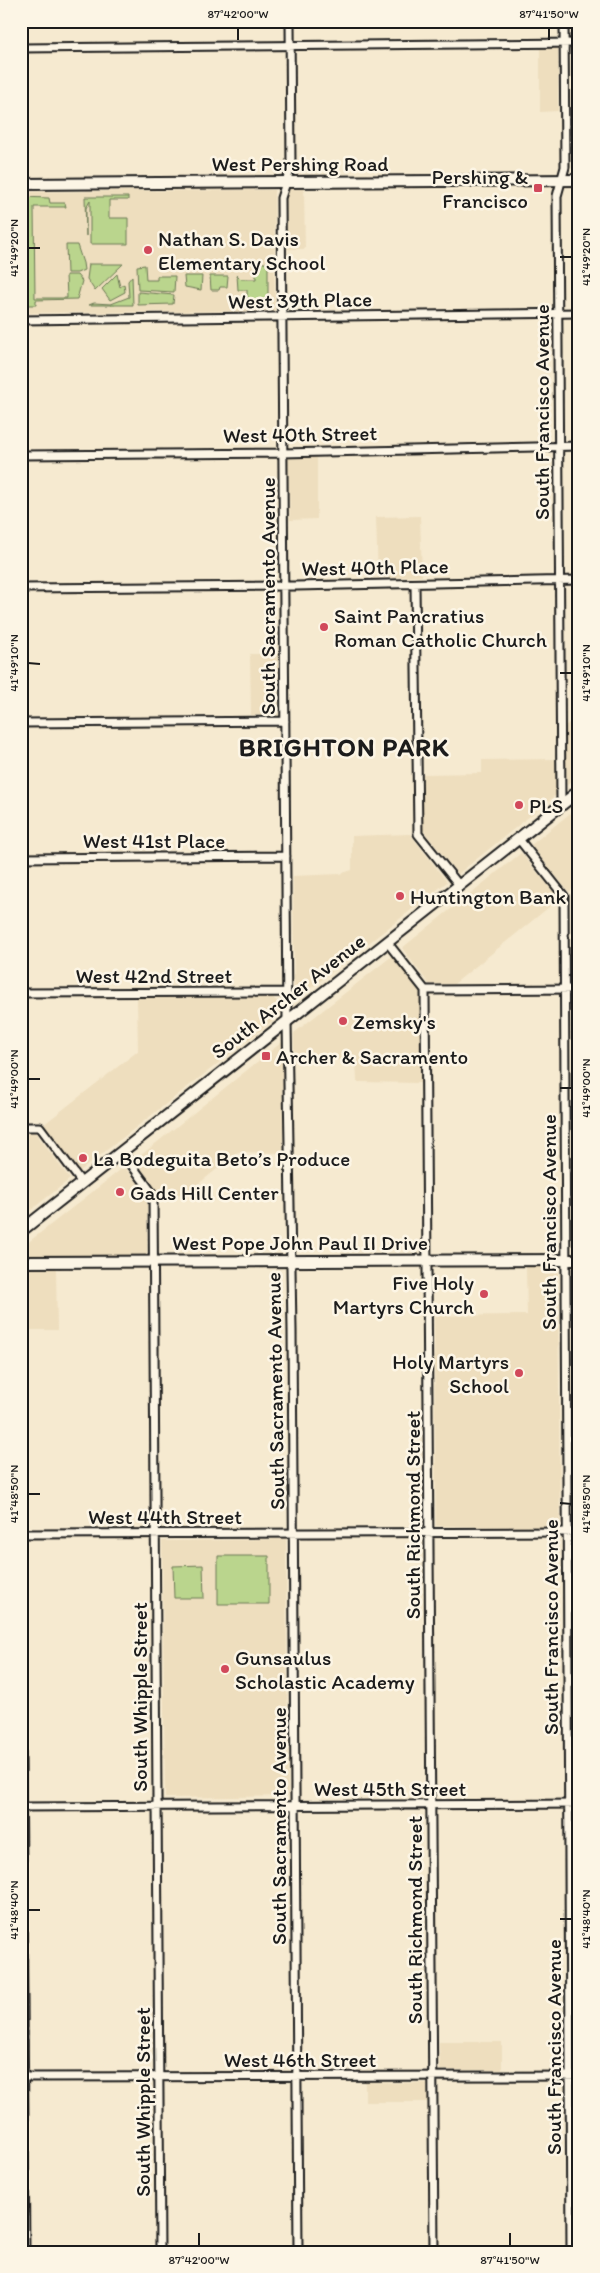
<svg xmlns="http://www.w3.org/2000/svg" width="600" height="2273" font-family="Itim,sans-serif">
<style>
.built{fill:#eedebe}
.green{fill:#bad58d;stroke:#6b7854}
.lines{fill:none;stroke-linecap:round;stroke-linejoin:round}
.street-casing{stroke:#1c1c1c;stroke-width:11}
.secondary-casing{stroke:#1c1c1c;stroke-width:14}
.street{stroke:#fcf5e5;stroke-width:7}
.secondary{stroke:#fcf5e5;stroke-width:10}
.ticks{fill:none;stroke:#1c1c1c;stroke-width:2}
.poi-dot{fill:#d1495b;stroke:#fcf5e5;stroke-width:2}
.labels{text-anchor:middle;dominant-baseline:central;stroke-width:5;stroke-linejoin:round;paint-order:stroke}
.street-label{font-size:21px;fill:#1c1c1c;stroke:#fcf5e5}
.poi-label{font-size:21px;fill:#1c1c1c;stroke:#fcf5e5;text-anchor:start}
.district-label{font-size:26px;font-weight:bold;letter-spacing:1px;fill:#1c1c1c;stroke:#fcf5e5}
.neatline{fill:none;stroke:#1c1c1c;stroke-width:2}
.ticks-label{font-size:12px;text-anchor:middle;fill:#1c1c1c}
</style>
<rect width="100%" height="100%" fill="#f6ead0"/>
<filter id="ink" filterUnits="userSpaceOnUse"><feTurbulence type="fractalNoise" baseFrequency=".02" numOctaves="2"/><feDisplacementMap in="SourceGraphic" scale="10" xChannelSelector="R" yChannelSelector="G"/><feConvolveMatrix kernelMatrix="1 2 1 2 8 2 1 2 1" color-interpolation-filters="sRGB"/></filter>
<g filter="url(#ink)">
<path class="built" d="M558,48v63l-18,1v-64z
M286,189h18l1,60h-18z
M274,190l1,121 -254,2v-121z
M317,457v62l-27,1 -2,-62z
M420,516l2,60 -44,2 -2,-61z
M250,654h28v61h-27z
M579,715v61l-12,9 -2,-59z
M556,759v36l-98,79 -35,-44v-56l59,-1v-13z
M579,806v78l-10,8 -38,-47z
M410,834l37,48 -145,113 -8,-5 -1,-114 47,-2 12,-4v-34z
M521,853l38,46 -105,85h-25l-27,-36z
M392,956l29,37v90l-64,-1 -1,-22h-62v-27z
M272,997l8,7v11l-200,156 -37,-46 95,-74 -1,-53z
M282,1042l1,111 -45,-1 -52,42h-26l-25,-34z
M35,1132l35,47 -49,39v-85z
M124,1167l23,27v61l-126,1v-8z
M24,1267l32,1 1,62h-32z
M526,1267h32l2,260 -124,-1 -2,-210 93,-1z
M286,1539l2,257 -123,2 -3,-257z
M439,2042h63v28h-62z
M365,2082l62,1 1,19h-63z"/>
<path class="green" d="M21,197l28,1 1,5h15l1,4h-32l1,91h32l-1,-23h11l5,6 -5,18 -41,1v5h-15z
M85,197h43v3h-19v18h19v26h-38v-43l-4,7v28z
M66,245h11l6,18 1,7 -7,3h-10z
M256,263h12v41h-29v-4h8v-10h-9l-1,-15 4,4h15z
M89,264h34l-28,27 -8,-12z
M145,265l1,15h11v-4h18l-1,16 -36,-2 -1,-24z
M117,274l3,13 4,-3 1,8 -15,8 -8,-11z
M132,276l1,29h-44l5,-2 17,1 18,-7 -1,-16z
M184,276h18l-1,14 -16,-3z
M210,276h18l-1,11h-7l-1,3h-8z
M138,292l36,3 -1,9 -35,1z
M218,1556h51v48h-51z
M203,1565l1,33h-30l-1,-32z"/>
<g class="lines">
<g class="street-casing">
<path id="street" d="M290,21l1,146 -10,31 6,824 5,308 6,922
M21,48l558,-5
M21,320l558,-7
M21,455l262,-2 296,-7
M415,584l3,250 41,51
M21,588l275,-2 283,-6
M21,723l264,-2
M561,804l-4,-608 8,-29 -1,-146
M518,838l46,58 7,1356
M21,858l265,-2
M387,942l38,48 9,1262
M425,990l154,-1
M21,993l266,-1
M21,1127h19l42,56
M122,1152l31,42 7,1058
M21,1534l558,-2
M21,1752l4,500
M21,1807l558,-3
M21,2077l558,-1"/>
</g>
<g class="secondary-casing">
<path id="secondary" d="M21,184l558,-4
M21,1231l558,-440
M21,1262l558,-2"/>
</g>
<use href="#street" class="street"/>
<use href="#secondary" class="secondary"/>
</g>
</g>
<path class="ticks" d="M238,40v-12M549,40v-12M28,248h12M560,257h12M28,663l12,1M560,673h12M28,1079h12M560,1088h12M28,1494h12M560,1503l12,1M28,1910h12M560,1919h12M199,2246v-13M510,2246v-13"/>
<g class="poi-dot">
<rect x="533" y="183" width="10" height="10" rx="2.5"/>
<circle cx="148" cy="250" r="5"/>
<circle cx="324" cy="627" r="5"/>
<circle cx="519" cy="805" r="5"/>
<circle cx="400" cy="896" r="5"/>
<circle cx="343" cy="1021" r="5"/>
<rect x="261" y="1051" width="10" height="10" rx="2.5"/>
<circle cx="83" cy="1158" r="5"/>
<circle cx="120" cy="1192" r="5"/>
<circle cx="484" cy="1294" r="5"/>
<circle cx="519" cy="1373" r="5"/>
<circle cx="225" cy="1669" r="5"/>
</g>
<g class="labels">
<g class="street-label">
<text x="300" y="163">West Pershing Road</text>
<text transform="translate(300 300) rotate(-1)">West 39th Place</text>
<text transform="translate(541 412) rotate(-90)">South Francisco Avenue</text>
<text transform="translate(300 434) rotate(-1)">West 40th Street</text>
<text transform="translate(375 567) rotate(-1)">West 40th Place</text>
<text transform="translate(267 596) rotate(-90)">South Sacramento Avenue</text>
<text x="154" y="840">West 41st Place</text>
<text x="154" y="975">West 42nd Street</text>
<text transform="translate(288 996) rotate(-38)">South Archer Avenue</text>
<text transform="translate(548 1222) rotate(-90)">South Francisco Avenue</text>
<text x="300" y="1242">West Pope John Paul II Drive</text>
<text transform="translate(275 1391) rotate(-91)">South Sacramento Avenue</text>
<text transform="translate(412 1515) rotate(-90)">South Richmond Street</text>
<text x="165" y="1516">West 44th Street</text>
<text transform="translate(550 1627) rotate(-90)">South Francisco Avenue</text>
<text transform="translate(139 1697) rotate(-90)">South Whipple Street</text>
<text x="390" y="1788">West 45th Street</text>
<text transform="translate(278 1826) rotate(-90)">South Sacramento Avenue</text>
<text transform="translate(414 1920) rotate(-90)">South Richmond Street</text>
<text transform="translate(553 2047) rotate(-90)">South Francisco Avenue</text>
<text x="300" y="2059">West 46th Street</text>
<text transform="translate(142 2102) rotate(-90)">South Whipple Street</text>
</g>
<g class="poi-label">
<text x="528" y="176" text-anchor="end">Pershing &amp;<tspan x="528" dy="24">Francisco</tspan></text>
<text x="158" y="238">Nathan S. Davis<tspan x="158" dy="24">Elementary School</tspan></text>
<text x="334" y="615">Saint Pancratius<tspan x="334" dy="24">Roman Catholic Church</tspan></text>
<text x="529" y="805">PLS</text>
<text x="410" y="896">Huntington Bank</text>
<text x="353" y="1021">Zemsky's</text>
<text x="276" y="1056">Archer &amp; Sacramento</text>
<text x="93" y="1158">La Bodeguita Beto’s Produce</text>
<text x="130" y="1192">Gads Hill Center</text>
<text x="474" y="1282" text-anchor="end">Five Holy<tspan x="474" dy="24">Martyrs Church</tspan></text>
<text x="509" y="1361" text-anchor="end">Holy Martyrs<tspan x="509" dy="24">School</tspan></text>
<text x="235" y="1657">Gunsaulus<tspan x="235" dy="24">Scholastic Academy</tspan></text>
</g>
<g class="district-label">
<text x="344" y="747">BRIGHTON PARK</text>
</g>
</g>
<rect width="600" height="2273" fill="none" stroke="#fcf5e5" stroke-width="55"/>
<rect x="28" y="28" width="544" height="2218" class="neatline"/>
<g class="ticks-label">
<text x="238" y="18">87°42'00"W</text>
<text x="549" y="18">87°41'50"W</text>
<text transform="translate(14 248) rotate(-90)" y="4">41°49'20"N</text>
<text transform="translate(586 257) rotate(-90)" y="4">41°49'20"N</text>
<text transform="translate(14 663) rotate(-90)" y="4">41°49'10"N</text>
<text transform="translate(586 673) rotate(-90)" y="4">41°49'10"N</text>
<text transform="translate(14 1079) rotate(-90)" y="4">41°49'00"N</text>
<text transform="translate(586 1088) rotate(-90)" y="4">41°49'00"N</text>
<text transform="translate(14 1494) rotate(-90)" y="4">41°48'50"N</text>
<text transform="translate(586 1504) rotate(-90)" y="4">41°48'50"N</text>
<text transform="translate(14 1910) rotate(-90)" y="4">41°48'40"N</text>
<text transform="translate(586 1919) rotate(-90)" y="4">41°48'40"N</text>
<text x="199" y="2264">87°42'00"W</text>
<text x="510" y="2264">87°41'50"W</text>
</g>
</svg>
